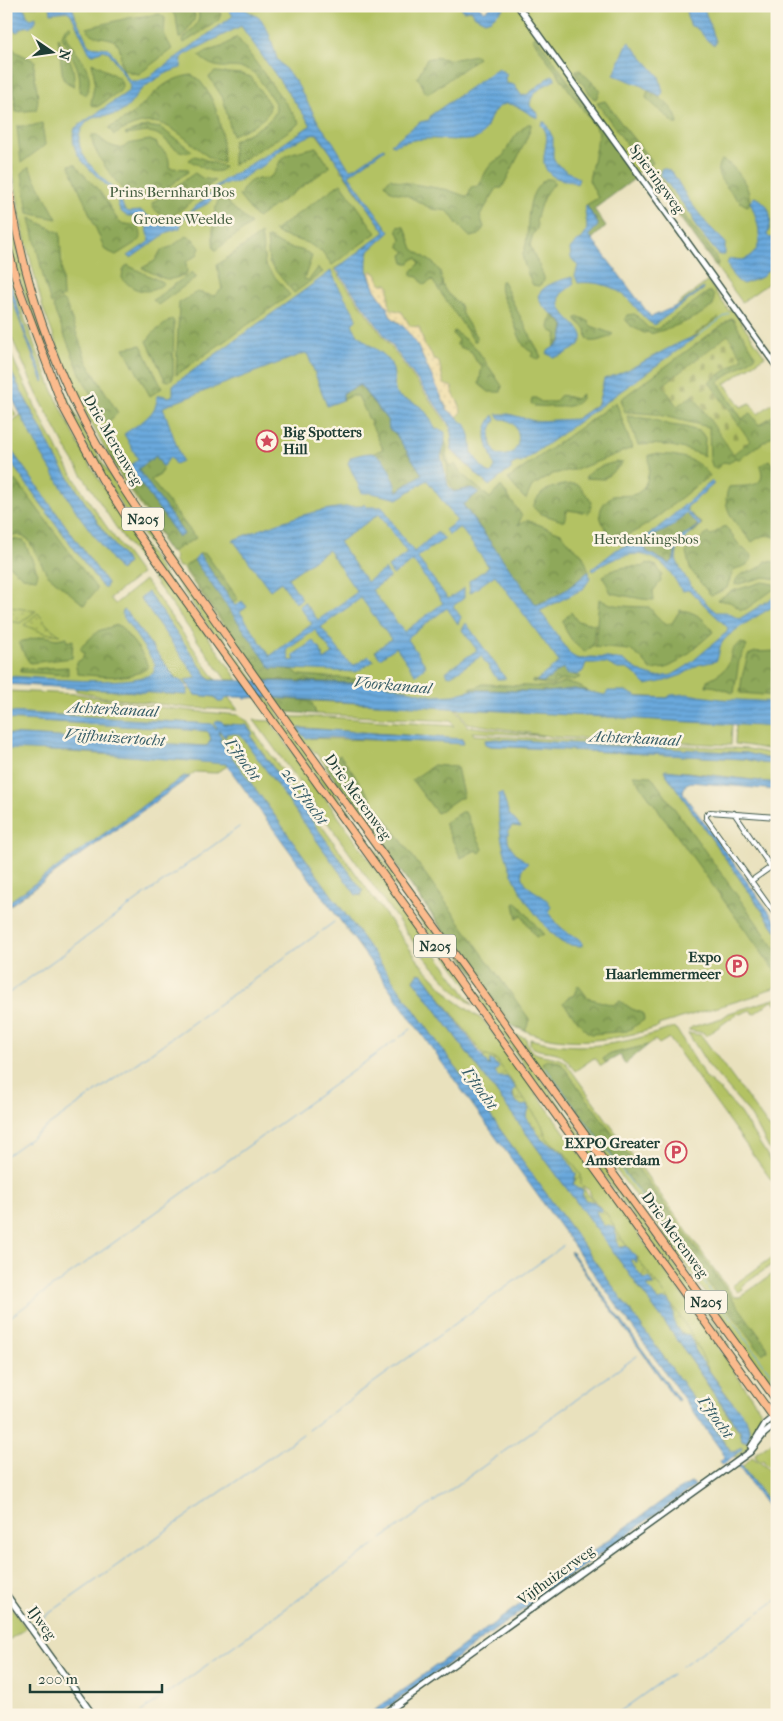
<svg xmlns="http://www.w3.org/2000/svg" width="783" height="1721" font-family="'IM FELL French Canon',serif">
<style>
.green{fill:#b3c264;stroke:#69804c;fill-rule:evenodd}
.forest{fill:url(#forest-crowns);stroke:#567247}
.wetland{fill:url(#wetland-marsh);stroke:#69804c}
.sand{fill:url(#sand-dots);stroke:#868c69}
.cemetery{fill:url(#cemetery-stones);stroke:#69804c}
.garden{fill:url(#garden-dots);stroke:#69804c}
.water{fill:url(#water-rules);stroke:#447388;fill-rule:evenodd}
.lines{fill:none;stroke-linecap:round;stroke-linejoin:round}
.stream{stroke:#6aa9dd;stroke-width:1}
.minor-casing{stroke:#3d5649;stroke-width:6}
.tertiary-casing{stroke:#3d5649;stroke-width:8}
.trunk-casing{stroke:#3d5649;stroke-width:9}
.minor{stroke:#fff;stroke-width:4}
.tertiary{stroke:#fff;stroke-width:5}
.trunk{stroke:#fbbb8d;stroke-width:7}
.labels{text-anchor:middle;dominant-baseline:central;stroke-width:5;stroke-linejoin:round;paint-order:stroke}
.shield{fill:#fcf5e5;stroke:#617469;stroke-width:1}
.shield-label{font-size:14px;font-weight:bold;fill:#1f3d34}
.street-label{font-size:15px;fill:#1f3d34;stroke:#fcf5e5}
.park-label{font-size:15px;fill:#445e40;stroke:#fcf5e5}
.poi-label{font-size:15px;font-weight:bold;fill:#1f3d34;stroke:#fcf5e5;text-anchor:end}
.water-label{font-size:16px;font-style:italic;fill:#365d67;stroke:#fcf5e5}
</style>
<defs>
<pattern id="forest-crowns" width="20" height="18" patternUnits="userSpaceOnUse" patternTransform="scale(1.25)"><rect width="20" height="18" fill="#8ea85a"/><path d="M2 6a3 3 0 1 1 6 0M12 15a3 3 0 1 1 6 0" fill="none" stroke="#738a4b"/></pattern>
<pattern id="wetland-marsh" width="20" height="14" patternUnits="userSpaceOnUse" patternTransform="scale(1.25)"><rect width="20" height="14" fill="#b3c264"/><path d="M1 5h8M5 5V1M11 12h8M15 12V8" fill="none" stroke="#919f53"/></pattern>
<pattern id="sand-dots" width="8" height="8" patternUnits="userSpaceOnUse" patternTransform="scale(1.25)"><rect width="8" height="8" fill="#eeda9e"/><path d="M2 2h.1M6 6h.1" fill="none" stroke="#ccbc89" stroke-width="1.8" stroke-linecap="round"/></pattern>
<pattern id="cemetery-stones" width="16" height="16" patternUnits="userSpaceOnUse" patternTransform="scale(1.25)"><rect width="16" height="16" fill="#b3c264"/><path d="M2 7V4a2 2 0 0 1 4 0v3zM10 15v-3a2 2 0 0 1 4 0v3z" fill="#919f53"/></pattern>
<pattern id="garden-dots" width="8" height="8" patternUnits="userSpaceOnUse" patternTransform="scale(1.25)"><rect width="8" height="8" fill="#b3c264"/><path d="M2 2h.1M6 6h.1" fill="none" stroke="#919f53" stroke-width="1.8" stroke-linecap="round"/></pattern>
<pattern id="water-rules" width="6" height="5" patternUnits="userSpaceOnUse" patternTransform="scale(1.25)"><rect width="6" height="5" fill="#6aa9dd"/><path d="M0 2.5h6" fill="none" stroke="#578bb4"/></pattern>
</defs>
<rect width="100%" height="100%" fill="#fcf5e5"/>
<filter id="ink" filterUnits="userSpaceOnUse"><feTurbulence type="fractalNoise" baseFrequency=".02" numOctaves="2"/><feDisplacementMap in="SourceGraphic" scale="10" xChannelSelector="R" yChannelSelector="G"/><feConvolveMatrix kernelMatrix="1 2 1 2 8 2 1 2 1" color-interpolation-filters="sRGB"/></filter>
<filter id="wash" filterUnits="userSpaceOnUse"><feTurbulence type="fractalNoise" baseFrequency=".0096" numOctaves="4" result="noise"/><feDisplacementMap in="SourceGraphic" scale="20" xChannelSelector="R" yChannelSelector="G"/><feGaussianBlur stdDeviation="1.12" result="paint"/><feColorMatrix in="noise" values="0 0 0 0 0 0 0 0 0 0 0 0 0 0 0 0 0 1.4 0 .05"/><feComposite in="paint" operator="in"/></filter>
<g filter="url(#wash)">
<rect width="100%" height="100%" fill="#e9e1bd"/>
<path class="green" d="M6,6h221l85,119 -2,1 32,41 -2,2 2,3 3,-2 -110,-164h240l6,8 11,-8h285v271l-35,25 -99,-134 -55,42 4,15 -6,12 67,86 55,-42 21,30 3,-2 33,47 -40,28 16,23 9,-4 8,11 19,-14v303l-171,-8 -158,2 19,29 76,10 -71,-4 2,3 274,14 29,6v4l-11,-1 -19,-5 -251,-14 -11,1 1,4 5,2 254,13 17,4 15,1v19l-89,-11 -24,-1 113,161v55l-16,5v2l-103,31 1,2c-38,12 -84,19 -122,8 -9,-2 -18,-8 -28,-11l-183,-258 -11,-14 -12,-10 -15,-25h40l126,9 -3,-5 -135,-7 -5,-13 70,3 -120,-24 -79,-113h-3l-5,-7 2,-2 -57,-84 -37,-68 -16,-37 -23,-61 -21,-81 -16,-98zM345,175l43,58 -44,33 139,208h17l-12,11 -38,-35 2,-12 -3,-12 -115,-157 19,-11 32,-26zM719,318l-200,144 -2,-1 201,-143zM304,728l158,11 2,4 -158,-5 -8,-9z
M6,206l28,105 27,73 26,53 32,53 135,190h-7l-124,-173 -36,-60 -32,-65 -41,-119 -8,-38z
M6,252l19,68 27,69 30,62 22,37 134,192h-12l-111,-154 -46,-72 -32,-60 -31,-69z
M6,344c18,38 35,77 56,113 23,41 51,79 79,117l-31,24 5,6 30,-24 71,100h-6l-62,-87 -8,5 58,81 -13,2 3,4 -2,1 -4,-5 -6,-2 -48,-65 37,60 -43,10 -116,-6v-222l97,132 4,-5 -101,-140v-26l5,-4 -5,-9v-6l10,17 -9,9v1l14,-10c28,55 64,105 100,156l7,-8 -26,-34 -46,-71 -50,-96z
M76,688l111,7 1,-6h3l4,6 20,2 3,4h4l6,-4 10,13 -47,-2 -88,-11 -27,-6z
M6,691l71,3 65,11 50,6 48,4 3,4 3,1 174,243 33,36 31,22 204,282 73,108c7,16 -14,38 -25,48l-2,-3 6,-5v-3l-6,4 -3,-1 -464,-646 -47,-63 -1,-12 6,7 2,-4h13l116,162 6,1 -1,-4 -111,-157 2,-1 -5,-9 -23,-1 -7,3 -1,3 -5,-6 -205,-12zM417,973l6,1 61,82 6,11 22,25v5l4,5 31,37 34,46 8,5 2,6 24,32 2,17 22,13 -2,1c10,27 11,37 37,52l1,13 72,98 2,6 -1,11 -6,-3 -66,-98 -262,-358 3,-4z
M259,697l8,1 289,401 141,197 33,50 -2,-1 -41,-54z
M457,708l275,16 -1,21 -176,-8 -88,-14z
M6,719l201,12 2,2 2,6 -3,6 -3,1 -199,-12z
M254,720l16,1 203,284 -16,-12 -32,-35z
M736,724l41,3v24l-27,-5 -15,-2z
M6,748l202,13 17,2 3,3 -13,7 -20,-1 -189,136z
M777,998v5l-2,1 -3,-3 -18,13 -4,-4 -10,4 -2,-1 -32,23 -2,-3 -16,-3 4,-3 30,-9 7,-5z
M675,1027l31,51 15,13 19,22 31,48 6,6v21l-108,-150 -10,6 -4,-4 -7,5 -41,10 -4,4 3,4 -5,3 -7,-8 -19,13c-4,-5 -8,-12 -14,-16 -10,-6 -22,-1 -31,-10v-6c52,14 95,5 145,-12z
M688,1033l13,2 76,103v21l-7,-8 -12,-23 -12,-19 -38,-44z
M515,1035l11,3c2,24 27,13 40,25l168,234h6l37,-26v125l-121,-173z
M777,1254v7l-35,25 1,3 -5,3 -6,-6z
M777,1441v35l-8,-9 -5,-4v-2l-2,-1 -1,2 -5,-4 -1,-4 15,-11z
M752,1457l14,10 7,8 -3,11 7,9v18l-35,-46z
M6,1600l20,28 -20,14z"/>
<path class="forest" d="M172,6h18l5,9 -1,5 -12,18h-3l-3,-20 -5,-9z
M195,6h21l5,8 -3,7 -34,22 -1,-3c8,-12 23,-18 12,-34z
M160,14l5,4 -1,16 8,15 -33,25 -7,-1 -9,-4c-4,-8 -1,-18 -5,-24 -7,-12 -25,-3 -31,-17l41,-10z
M69,25l2,3 -4,3 -1,6c11,19 31,33 20,58l-7,-4c4,-24 -9,-34 -17,-54l2,-7z
M535,35l102,142 -43,32 12,17 -14,13 -4,-4 9,-8 1,-3 -12,-19 12,-7 -9,-18 10,-48 -67,-94z
M58,37c9,18 19,29 15,50l-10,-8z
M237,37l63,86 -20,14 -47,28v-24c11,-6 45,-19 43,-34 -1,-6 -7,-12 -10,-17 -4,-6 -9,-17 -17,-20 -20,-7 -31,4 -50,-14l8,-5 15,-4z
M8,41l8,11 19,9c-4,16 7,32 1,49l-20,2z
M476,55l2,3 -44,32 -7,4c-5,-4 -4,-12 -10,-16l10,-19c10,-4 18,2 28,0 7,-1 13,-3 21,-4z
M92,63l6,2 22,14c2,4 3,7 0,12l-23,16 -6,-2v-2l4,-22z
M576,70h4l20,20 -4,9 -3,-1 -17,-23 -1,-3z
M215,72l26,2 10,3 18,27c5,15 -26,26 -37,31l-9,-37 -14,-21z
M191,75c6,2 9,6 12,10 17,23 20,49 20,77 -9,1 -16,-6 -23,-12 -33,-27 -46,-39 -86,-15l-5,-7c9,-5 19,-10 27,-17 20,-18 26,-31 55,-36z
M648,90c12,8 28,17 30,34h-3l-29,-26z
M605,101l16,22 32,40 -4,2 -3,6 -49,-68z
M42,123l3,22 -24,18 -4,-37h14z
M528,124h3c1,8 -24,54 -29,64h-5l-17,28 4,11 -5,8 -9,2 -12,-12 -10,-14 -16,-2 -24,-13 -17,-5 -6,-7 5,-6 12,4 46,8 20,7 3,-10 8,-1c5,-11 10,-25 23,-28 6,-11 15,-27 26,-34z
M147,126l14,2 31,23c-14,7 -25,-14 -38,-18 -8,-2 -20,1 -28,2l-1,-1z
M92,135h5c8,8 14,13 26,13l5,-4 22,-4 7,3 1,4c9,5 12,10 11,21l19,1v3c-16,10 -43,40 -61,24 -10,-15 -37,-44 -35,-61z
M316,147l14,20 -73,51 -18,-22c5,-8 9,-17 20,-17 4,0 7,0 11,-2 7,-5 7,-10 10,-16 5,-9 27,-11 36,-14z
M195,156l30,11c-10,11 -25,-1 -36,-7z
M721,160c14,3 34,32 27,46 -9,-3 -12,-8 -18,-15 -8,-10 -17,-18 -9,-31z
M75,164c8,11 17,18 25,28 8,10 12,21 20,31 11,3 21,-1 21,14l-1,3 -24,15 -11,-5 -36,-85z
M29,167l28,52 -29,-6 -6,-40z
M652,167l41,61c5,5 23,27 25,35l-1,3 -62,-84 -8,-12z
M195,173l7,5 13,3c-10,7 -38,37 -49,36 -5,-1 -9,-6 -13,-9l-1,-5 4,-3z
M546,179h5l3,3v3c-10,5 -14,22 -17,32 -2,5 1,8 0,12l-4,5 -3,11 14,32v4l-5,5 -6,-1c-4,-8 -8,-17 -10,-26 -1,-6 2,-9 3,-15 4,-22 -2,-50 20,-65z
M341,183l35,50 -44,32 -11,-15 -2,1c-12,-13 -31,-10 -45,-20z
M223,192l7,13 21,19 -35,26 -2,-1c-3,-13 0,-49 9,-57z
M30,218l30,15 3,64 -12,7 -7,-24z
M403,226l3,3 7,20 20,14 7,8 3,15 4,7 13,12 2,9 15,24 -1,3h-2l-42,-61 -8,5 -6,-8 -6,-1v-5l8,-8 -3,-5 -4,1 -3,4h-6l-2,-8 4,-3 -7,-6 2,-7 -4,-10 1,-2z
M261,234l4,31 25,30 -114,80 3,-72 18,-11 17,4 8,-7 -5,-24z
M186,236l7,3 7,9 -3,7 -11,7 1,11c-21,12 -25,4 -45,-5l13,-7 6,-11 10,-3z
M267,238c5,0 6,3 11,5 10,7 25,4 34,13l-8,23 5,1 9,-12 5,4 -29,21 -25,-30z
M127,265l37,18c-14,13 -31,9 -42,-5l1,-7z
M192,272l5,5 -39,28 -5,-5z
M501,281h2c11,26 26,51 38,76l-3,2 -7,-3 2,-3c-3,-2 -7,-4 -9,-7 -6,-10 -9,-22 -13,-32 -5,-12 -13,-20 -10,-33z
M708,292h3l3,4 -1,10c-19,14 -41,22 -63,28l-2,-2 -4,1 -13,-7 -6,-7 2,-4 8,-1 13,14 9,1z
M62,300l4,4 21,58 31,51 -10,9 -4,-1 -24,-48 -25,-61 -2,-7z
M552,315l9,6 3,5 -2,13 -8,8 3,-13 -7,-4 -1,-3z
M580,317l8,4 3,5 22,8c-5,5 -17,8 -23,7l-3,-3 -1,-9 -10,-9v-2z
M732,318l24,38 -38,26 24,37 8,-6 9,12 18,-12v20l-38,26 -4,-1 -6,5 -5,-1 -8,7 -3,-1 -3,-9 -1,-32 -54,-13 -30,-2 -4,-13z
M172,319l2,3 -1,56 -4,3 -4,-1 -18,-39 7,-9z
M454,331l22,17 26,38 -1,6h-12l-10,-8 3,-18 -6,-5 -4,-9 -12,-5 -3,-2 1,-5 -5,-6z
M141,345l21,43 -12,8 -26,-48z
M359,385l29,36 1,8 6,4 27,41 -26,18c-4,-15 -8,-29 -22,-39l9,-4 -25,-53h-8l-7,4v-7z
M582,394c-1,18 -34,12 -48,12l-3,-3 1,-5h4l5,4h14l6,-7 15,4z
M616,402l16,46 -51,20 -28,6 -21,12 -6,13 -3,-2 -15,-18z
M627,416l24,3 19,6 15,2 16,5 4,6 -1,18c-23,-10 -42,-13 -66,-11z
M112,434l19,36 48,67 5,-3 -47,-66 19,-12 7,11 -3,8 -9,5 45,58 -26,15 -9,-13 2,-3 -49,-75 -10,-24z
M445,442l2,4 -1,10 2,4 1,6 3,1 3,-3 8,11 27,23 11,-12 21,30 -4,9 9,-5 34,13 11,13 10,8 7,17c-17,15 -32,26 -53,35l-73,-102 16,-12 -7,-4 -16,3 -3,-1 -5,-12 -1,-13 -5,-14z
M654,454c22,1 42,2 56,22 -28,17 -63,58 -97,63 -12,-17 -21,-28 -1,-43 7,-1 14,0 20,-1 17,-3 18,-27 17,-40z
M769,460l8,10v68c-10,-5 -17,-2 -25,4 -14,-16 -33,-33 -23,-55 15,-2 40,3 31,-21z
M616,462l7,1 -19,16 -19,-1c5,-10 21,-13 31,-16z
M16,480l81,109 -13,16 -37,-31 -19,-35 -10,-4h-12v-53l3,3z
M574,484l5,1 13,17 -3,11 -22,-3 -3,11h-2l-23,-8 -6,-6c7,-19 23,-22 41,-23z
M686,513l12,11 -19,17 -4,9 -1,10 2,-1c2,-23 12,-20 25,-35l-12,-11 13,10c-4,9 -16,12 -22,20 -6,8 -1,16 -10,21l-24,-13 -2,-7 2,-4 29,-16z
M725,526l15,20 12,10c-1,10 -9,10 -17,13l-4,7 -4,12 -16,8 -21,-27 -4,-17 22,-19 2,3z
M11,539l13,2 14,32 -2,6 -13,-2 -17,-14v-23z
M201,553l5,1 31,43v3l-4,3 -34,-49z
M194,560l77,108 21,1 7,6 83,6 1,3 -121,-4 -1,-4 -77,-109z
M766,561l11,1v17l-13,-2 -29,8c1,-17 22,-9 31,-24z
M647,563l10,3 5,10 -2,1 1,4 -8,10 1,9 -12,-1 -31,-6 -8,-17c11,-8 26,-11 40,-9z
M763,582l14,3v2l-31,22 -5,1 -11,-8 -13,-2 15,-9z
M599,599c15,9 33,7 50,8l10,12 7,5 6,-1 8,-13c14,1 26,9 33,22l-33,29 -14,7 -15,2 -10,-12 -11,-8 -35,-3z
M571,612l6,9 18,3 -2,22 -8,6c-9,-5 -21,-20 -22,-31z
M117,625l4,2c9,12 23,25 27,40 -14,14 -51,9 -70,7l-2,-6 1,-6 5,-3 2,-6 -4,-5 18,-17z
M44,636l13,3 10,-2v5l6,-2 -1,18 -42,5c-6,-8 -7,-12 -11,-21z
M742,643l5,3 -8,15 -5,32c-13,-3 -14,-7 -28,-7l1,-6c7,-3 16,-8 20,-14 7,-11 0,-17 15,-23z
M777,651v45l-37,-3 2,-16 6,-22 7,-3z
M22,667l6,2 40,-2v8l-48,-3z
M563,668l8,6 10,3 -7,3h-12l-10,5 -20,-3v-2l12,2z
M564,682l11,2 13,7 -14,-2 -25,3 -77,-2 -2,-2 7,-1 6,-3 68,3z
M274,698l37,3 5,13 -32,-2z
M340,755l190,265 -5,11 -15,-6 -5,-10 -180,-249z
M434,765l23,2 6,28 -1,3h-3l-22,15 -25,-33z
M633,775l18,1 126,175v23z
M461,812h4l18,37 -3,4 -4,-3 -15,8 -17,-35z
M517,902l3,4 24,29 -8,2 -14,-21 -5,3 -3,-15z
M578,985l10,13 25,7 7,-4 12,8 11,4 1,7 -17,11 -35,3 -6,-3 -23,-28 4,-5 7,-3z
M648,1045l-23,19 -5,-9 -14,8 -3,-4 4,-4z
M547,1060l13,2 207,284 1,4 -6,4 -220,-291z"/>
<path class="wetland" d="M484,1055l12,4 46,66 5,14 17,13 17,23v10l13,17 13,12 14,24 46,59 25,38 19,39 -14,-16 -67,-95 -4,-15 -10,-3 -20,-30v-5l-11,-10 -12,-16 3,-5c-22,-26 -57,-56 -64,-90l-11,-7 -19,-23z"/>
<path class="sand" d="M371,270l5,4 5,10h6l2,2v16l2,7 11,3 8,14 9,1 6,19 6,7 2,5 6,4 5,22 8,3c1,2 1,5 2,8 4,7 12,17 2,23l-9,-9 -31,-66 -16,-20 -9,-6 -4,-10 -12,-17 -6,-17z"/>
<path class="cemetery" d="M728,335l15,23 -34,24 41,59 -17,13 -40,-59 -16,11 -14,-21z"/>
<path class="garden" d="M10,607l26,4 -16,12 -14,-3v-7l3,-1z
M38,613l10,13 12,9 -16,-2 -20,-8z"/>
<path class="water" d="M7,6h17l3,10 4,3 5,-2v4l-4,5 -8,1 -7,5 -3,-1z
M51,6h21l4,12 13,28 20,2 18,29 4,4h8l9,-3 85,-62 -6,-10h13l21,13 8,14 8,26 19,23 24,43 13,17 15,25 2,2 5,-1 28,-20 2,1 -36,26 41,57 -21,19 -2,9v10l8,20 12,17 4,10 13,10 12,16 31,66 19,16 4,10 2,18 9,13 9,8 2,-1 3,-6c-5,-19 -17,-33 -1,-52l2,5c-8,11 -8,25 2,35 28,5 26,-37 2,-36l-3,-5h12l25,7 42,-2 22,-15 6,-25c34,-10 61,-33 95,-44l-178,128 -4,-1 -6,3v4l-22,17 -37,-36v-17l-1,-7 -115,-157 49,-37 -68,-99 -27,11 -12,8 -16,15 -6,2 -19,13 -14,2 -8,6 -2,7 -4,6 -18,9 -8,7 -3,9 -12,4 -37,26 -3,-2 22,-15 -4,-17 -3,-7c-7,-1 -13,1 -19,-3 -7,-4 -5,-14 -10,-20 -15,-20 -49,-37 -39,-66l54,-37 1,-6 -21,-33 -6,-2 -9,4h-4l-19,-40 -4,-3 -16,2 -1,-6zM241,26l70,99 -37,25 -50,30 -9,7 -7,10 -32,25 -13,4 -22,-15 -12,1 -5,-3c-2,-6 -4,-13 -8,-17 -14,-17 -54,-44 -29,-70 11,-10 25,-3 36,-11 6,-4 11,-12 15,-18 10,-10 29,-22 43,-25l1,-10 4,-4z
M461,6h18l5,6 7,-6h12l1,2 -13,11 -6,2 -10,-5 -4,-6 -8,1z
M686,6h17l13,35 -1,4c-11,-3 -13,-17 -24,-19l-4,-9z
M629,42l30,34 4,16 -3,5 -20,-12 -26,-10 13,-31z
M498,68l9,6 -2,4 1,5 8,2 8,11 6,-2 24,-19 3,2v3c-11,6 -25,12 -25,26l8,8v4c-11,-3 -25,-20 -38,-12 -13,7 -10,28 -25,33 -10,3 -37,-1 -50,0 -10,0 -21,3 -31,6l-3,-1 29,-22 9,-2 2,-5z
M542,122h3l8,16v19l2,4 4,5 20,13 -2,5c-8,-4 -21,-4 -27,-10 -16,-15 6,-35 -9,-49z
M662,168l7,2 5,5 14,24 19,25 18,18v13h-6l-23,-28 -4,-11 -31,-41 -1,-3z
M754,197c17,5 20,24 13,38l3,3 7,-1v25l-15,15 -19,7c-8,-3 -13,-12 -16,-20l2,-5c5,-1 11,2 16,0 24,-9 12,-41 5,-57z
M586,205l12,19 -1,3 -8,8 62,82 28,-12 24,-17 1,1 -50,36c-11,-6 -17,-17 -25,-25 -13,-14 -33,-19 -51,-17l-3,-7 3,-10 -7,-8 -1,-9c4,-7 12,-8 15,-15 5,-9 -2,-19 1,-29z
M6,268l20,66 19,47 -2,1c-9,-22 -17,-43 -25,-66 -5,-15 -12,-32 -12,-48z
M331,271l7,15 18,30v4l-4,4c9,22 31,24 39,40 4,8 3,19 4,28 5,8 13,7 21,12 10,5 15,16 20,26l3,-1 6,3v10l-4,14 7,29 5,7 19,-4 7,4 -16,13 73,100c21,-7 36,-19 53,-34l1,8 -7,10 -43,22 31,44 5,3 5,1 10,-2 18,1 15,3 19,12 13,4 16,-2 15,-9 40,-34 1,-4 -39,-38 -7,1c-4,-6 -8,-14 -13,-20 -22,-27 -51,-17 -76,0l-1,-2 24,-19 27,-12 15,-10 54,-47 2,3 -27,23v4l14,13 -23,21 -2,14 5,11 10,16 19,21 6,5h10l13,7 38,-24v9c-12,8 -49,28 -55,39 -4,6 -2,12 -6,18l-18,4 -16,10 -17,6 -19,4 -11,-11 -8,-5h-9l-12,-6h-20l-3,8 -5,4 -7,-1 -3,1 -5,-7 -19,14 -8,-1 23,-19 -64,-87 -25,18 -1,-12 20,-14 -29,-40 -11,8 -4,-5 12,-9 -30,-41 -29,19 -26,-6h-10l-14,-30 3,-6c7,-2 14,-4 20,-4 16,1 22,27 26,39l25,-18 -27,-41 -6,-4 -1,-8 -28,-36 -17,8v7l-16,6 -19,-51 -3,-2 -142,54 19,54 -7,3 -5,-7 -7,10 -7,-11 -18,13 46,65 -5,3 -48,-67 -1,-4 8,-7 -14,-25c14,-10 34,-19 33,-38l4,-1 8,2 4,-2v-10zM686,513l12,12c-5,6 -17,10 -21,18 -4,8 1,17 -8,21l-23,-13 -2,-7 7,-7 17,-8 7,-5z
M572,277l2,7 -13,10c-11,27 43,36 11,56 -6,3 -12,7 -18,7l-7,-3 1,-3 13,-9 4,-16c-7,-12 -24,-15 -27,-30 5,-12 23,-16 34,-19z
M6,362l50,96 46,71 26,34 -8,8 -42,-57 -39,-64 -33,-64z
M6,443l101,140 -1,5h-3l-97,-132z
M364,504l3,3h16l14,23 17,22 23,-20 8,7 -28,18 31,42 16,-11v10l-11,8 8,11 -3,7 -11,-16 -40,30 19,28 -10,9 -20,-28 -16,11 -5,-7 16,-12 -30,-41 -40,29 28,36 6,2 14,-9 5,5 -18,11 -85,-4 -77,-108 5,-6 36,52 7,-5 5,6 -7,5 30,44 42,-32 -13,-18 5,-4 14,18 39,-28 -29,-42 -40,28 14,21 -6,4 -15,-21 -11,8 -37,-50c42,-16 84,-34 130,-34zM379,514l28,39 -19,14 5,8 20,-14 30,42 -39,29 -32,-42 18,-13 -5,-8 -18,13 -28,-40zM315,630l18,24 -9,6 -4,-12 -7,-7 -20,14 2,5 -5,1 -3,-11z
M148,592l62,88 173,4 50,12 21,-1 18,-5 77,2 25,-3 31,6 3,-4h17l13,6 29,1 4,-3 16,-1 33,5 57,3v25l-518,-30 -12,1 -2,2 -1,-3h-16l-6,5h-4l-3,-5 -20,-2 -10,-15 12,-2 -57,-80z
M124,610l4,4 48,65 6,2 6,8 -1,6 -181,-11v-8c33,1 122,12 148,-3l1,-9 -33,-49 1,-4z
M466,623l40,56h-9l-16,-23 -30,20 -4,-1 -2,-3 32,-22 -15,-20z
M6,712l206,12 4,5 1,-2 -3,-3 4,-4 3,1 3,3 22,1 7,9 -3,2 113,155 -2,4h-5l-116,-161 -13,-1 -2,5 -6,-8 -1,3 4,6h-2v2l47,64 464,646 4,1 6,-5 1,2 -2,2 -17,14 -3,-4 4,-4 -1,-4 -308,-428 -35,-50 -154,-211 -145,-12 -75,-3v-15l199,12 3,-1 3,-6 -2,-6 -2,-2 -201,-12z
M298,728l164,11 2,5 -135,-7 -23,1 -4,-3z
M496,739l251,14 18,5 12,1v5l-15,-1 -17,-4 -254,-13 -5,-2 -1,-4z
M666,770l111,13v7l-86,-8 -5,2 -3,7 1,4 93,128v9l-113,-161z
M184,776l6,1 -184,131v-4z
M502,793l7,21 12,13 -9,-1c-12,14 4,29 16,37l-6,6c-1,24 24,22 29,38l-2,4 6,11 15,13 9,3 3,4v4c-6,0 -13,-1 -19,-3 -7,-4 -14,-12 -19,-19 -31,-34 -49,-83 -45,-130z
M418,974h5l66,92 1,-7 9,8 -4,5 3,5h9l8,11c-6,9 0,13 7,18l5,-1 2,5 -3,7 16,23 15,8 6,5 13,21 -3,10 3,4 7,2 -1,6 3,4 9,2 8,8 -2,2 -3,-2 -1,2 7,14 6,-1 6,3 1,14 5,6 5,-2 10,10 1,7 -5,-4 -2,2 14,18 6,-1 4,7 -7,1 11,15c17,-5 14,10 16,21 1,4 4,7 6,11l9,2 4,8 3,10 32,44 18,21 4,15 -3,9 -5,-2 -2,-9 -9,-13 -55,-80 -262,-358z
M571,1251l108,149 -2,1 -107,-149z
M740,1464l37,49v7l-39,-54z
M692,1482l3,4 -318,229h-9l301,-219z"/>
<g class="lines">
<path class="stream" d="M699,335l30,-22
M322,931l12,-9
M6,995l233,-168
M400,1037l11,-8
M544,1066l95,127 137,188
M6,1156l313,-223
M6,1320l390,-280
M308,1430l255,-184
M382,1539l255,-183
M34,1624l269,-190
M682,1666l95,-66
M141,1712l235,-168
M615,1715l57,-41"/>
</g>
</g>
<g filter="url(#ink)">
<g class="lines">
<g class="minor-casing">
<path id="minor" d="M734,813l37,54 -20,14
M777,817l-67,-5 -4,3v3l71,99"/>
</g>
<g class="tertiary-casing">
<path id="tertiary" d="M518,6l259,361
M751,1447l14,-23 12,-10
M6,1594l87,121
M383,1715l367,-263 14,-18 13,-11"/>
</g>
<g class="trunk-casing">
<path id="trunk" d="M6,166c10,80 32,160 67,233 36,76 87,143 135,211 54,77 108,153 163,228 135,188 271,375 406,563
M6,240l11,43 45,122 40,74 30,47 645,896"/>
</g>
<use href="#minor" class="minor"/>
<use href="#tertiary" class="tertiary"/>
<use href="#trunk" class="trunk"/>
</g>
</g>
<defs>
<g id="sight-ring" transform="scale(1.125)"><circle r="9.5" fill="#fcf5e5" stroke="#d1495b" stroke-width="1.5"/><path d="M0-6L1.8-2.2L6-1.7L2.9 1.2L3.7 5.4L0 3.3L-3.7 5.4L-2.9 1.2L-6-1.7L-1.8-2.2Z" fill="#d1495b"/></g>
<g id="parking-ring" transform="scale(1.125)"><circle r="9.5" fill="#fcf5e5" stroke="#d1495b" stroke-width="1.5"/><path d="M-3.5-5.5H1a3.5 3.5 0 0 1 0 7H-1V5.5H-3.5ZM-1-3.4V-.6H.8a1.4 1.4 0 0 0 0-2.8Z" fill="#d1495b"/></g>
</defs>
<g fill-rule="evenodd">
<use href="#sight-ring" x="267" y="441"/>
<use href="#parking-ring" x="737" y="966"/>
<use href="#parking-ring" x="676" y="1152"/>
</g>
<g class="labels">
<g class="shield">
<rect x="122" y="507.5" width="42" height="23" rx="4"/>
<rect x="414" y="934.5" width="42" height="23" rx="4"/>
<rect x="685" y="1290.5" width="42" height="23" rx="4"/>
</g>
<g class="shield-label">
<text x="143" y="519">N205</text>
<text x="435" y="946">N205</text>
<text x="706" y="1302">N205</text>
</g>
<g class="street-label">
<text transform="translate(657 179) rotate(54)">Spieringweg</text>
<text transform="translate(113 440) rotate(60)">Drie Merenweg</text>
<text transform="translate(358 797) rotate(54)">Drie Merenweg</text>
<text transform="translate(675 1235) rotate(54)">Drie Merenweg</text>
<text transform="translate(556 1575) rotate(-36)">Vijfhuizerweg</text>
<text transform="translate(42 1623) rotate(54)">IJweg</text>
</g>
<g class="park-label">
<text x="172" y="192">Prins Bernhard Bos</text>
<text x="183" y="219">Groene Weelde</text>
<text x="646" y="539">Herdenkingsbos</text>
</g>
<g class="poi-label">
<text x="283" y="432" text-anchor="start">Big Spotters<tspan x="283" dy="17">Hill</tspan></text>
<text x="721" y="957">Expo<tspan x="721" dy="17">Haarlemmermeer</tspan></text>
<text x="660" y="1143">EXPO Greater<tspan x="660" dy="17">Amsterdam</tspan></text>
</g>
<g class="water-label">
<text transform="translate(393 685) rotate(5)">Voorkanaal</text>
<text transform="translate(113 709) rotate(3)">Achterkanaal</text>
<text transform="translate(115 737) rotate(4)">Vijfhuizertocht</text>
<text transform="translate(635 738) rotate(3)">Achterkanaal</text>
<text transform="translate(243 759) rotate(54)">IJtocht</text>
<text transform="translate(305 796) rotate(54)">2e IJtocht</text>
<text transform="translate(480 1088) rotate(54)">IJtocht</text>
<text transform="translate(716 1417) rotate(54)">IJtocht</text>
</g>
</g>
<rect width="783" height="1721" fill="none" stroke="#fcf5e5" stroke-width="25"/>
<g transform="translate(52 52) rotate(103)" stroke="#fcf5e5" stroke-width="4" paint-order="stroke">
<path d="M0-4L9 19L0 12L-9 19Z" fill="#1f3d34"/>
<text y="-8" font-size="14" font-weight="bold" text-anchor="middle" fill="#1f3d34">N</text>
</g>
<path d="M30 1684v8h132v-8" fill="none" stroke="#1f3d34" stroke-width="2.5"/>
<text x="38" y="1684" font-size="15" fill="#1f3d34" stroke="#fcf5e5" stroke-width="4" paint-order="stroke">200 m</text>
</svg>
